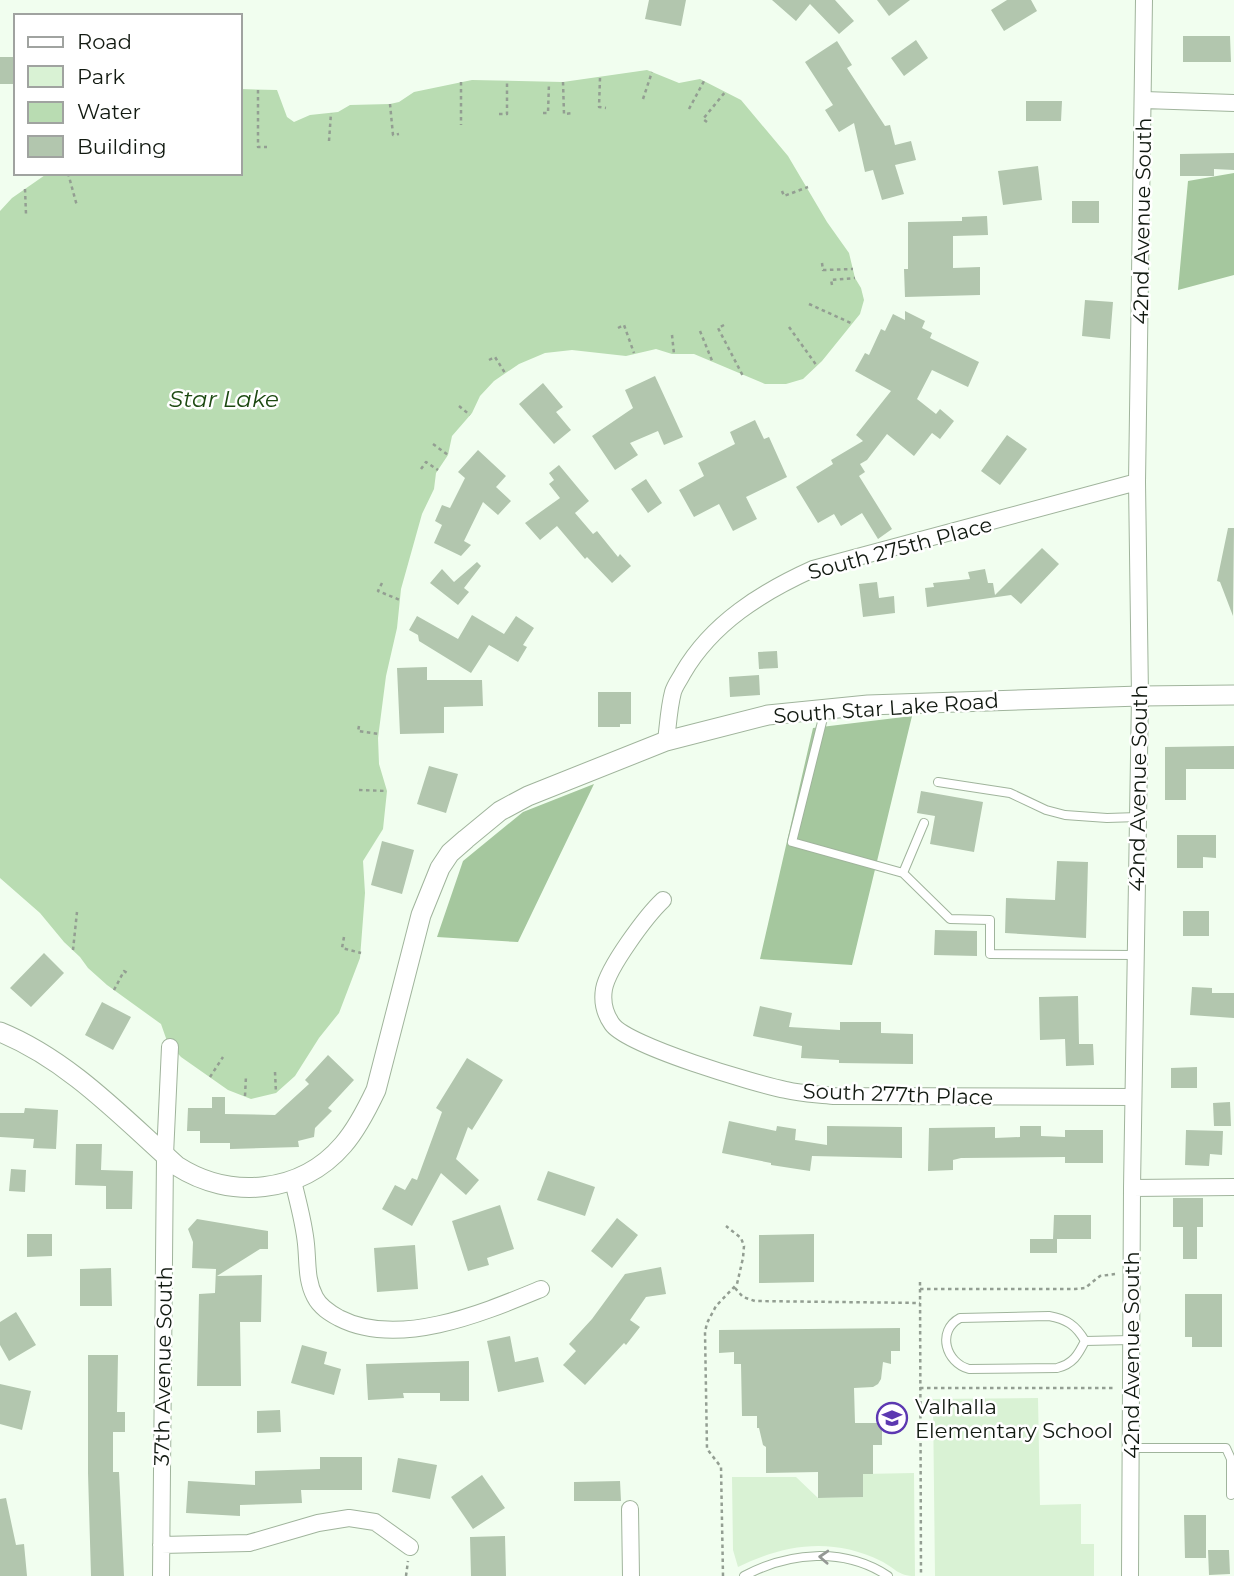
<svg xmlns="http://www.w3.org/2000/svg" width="1234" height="1576" font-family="Montserrat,sans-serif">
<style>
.green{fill:#d9f2d4}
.forest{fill:#a5c79e}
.water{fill:#b9dcb2}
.building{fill:#b2c6ae}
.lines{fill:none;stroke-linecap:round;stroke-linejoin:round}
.service-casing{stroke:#a0b49c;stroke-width:10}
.minor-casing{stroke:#a0b49c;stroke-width:18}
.tertiary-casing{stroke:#a0b49c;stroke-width:21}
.path{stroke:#939e92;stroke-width:2.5;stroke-dasharray:3.5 3.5;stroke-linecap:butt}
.service{stroke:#fff;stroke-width:8}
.minor{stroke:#fff;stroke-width:16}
.tertiary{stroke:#fff;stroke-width:19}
.oneway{stroke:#949894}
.labels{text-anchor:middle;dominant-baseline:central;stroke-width:5;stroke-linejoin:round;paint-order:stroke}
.street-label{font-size:21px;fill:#121a11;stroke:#fff}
.poi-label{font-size:21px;fill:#121a11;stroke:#fff;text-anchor:start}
.water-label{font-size:23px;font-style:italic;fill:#1c4911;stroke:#fff}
</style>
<rect width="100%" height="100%" fill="#f1feef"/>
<path class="green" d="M1038,1398l2,107 41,-1v40h13v32h-159l-2,-177z
M914,1473l1,103c-17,0 -20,-8 -34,-15 -49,-24 -96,-17 -143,6l-5,-17 -1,-73h64l22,21 45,-1v-23z"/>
<path class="forest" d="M1234,173v102l-56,15 10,-109z
M912,716l-60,249 -92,-6 53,-231z
M594,784l-76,158 -81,-5 26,-76 60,-49z"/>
<path class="water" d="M647,70l32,13 21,-4 41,21 47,56 39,66 22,31 6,25 6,10 3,12 -4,14 -38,47 -19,18 -17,5h-21l-71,-30h-22l-16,-5 -30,7 -54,-6 -27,3 -26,11 -25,17 -14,15 -8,17 -20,23 -4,19 -12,18 -2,16 -12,25 -21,75 -4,39 -11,48 -8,62 1,26 8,27 -4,38 -20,32 2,32 -5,65 -21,55 -20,25 -24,38 -19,17 -25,6 -23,-9 -47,-33 -14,-16 -6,-17 -54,-39 -19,-17 -8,-11 -16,-15 -24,-29 -40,-35v-667l12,-13 36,-25h192v-84l37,1 10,27 7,5 16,-7 28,-3 12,-7 40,-1 9,-2 15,-10 58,-12 91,2z"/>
<path class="building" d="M649,0h37l-5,26 -36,-7z
M772,0h63l19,21 -15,13 -29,-30 -14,17z
M877,0h33l-21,16z
M1007,0h24l6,11 -33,20 -13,-21z
M1183,36h47l1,26h-48z
M916,40l12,18 -24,18 -13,-18z
M837,41l15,24 -5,3 38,58 5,-1 5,20 16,-4 5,19 -21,5 9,29 -22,6 -9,-30 -8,2 -11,-49 -15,9 -14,-22 8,-5 -28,-43z
M0,57h14l-1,27h-13z
M1026,101h36l-1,20h-35z
M1234,153v17l-20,-1v7h-34v-22z
M1038,166l4,34 -39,5 -5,-34z
M1072,201h27v22h-27z
M987,216l1,19 -35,1v32l27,-1v28l-75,2 -1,-28h4v-47l54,-1v-4z
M1085,300l28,2 -3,37 -28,-3z
M905,311l20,10 -3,7 10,5 -2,5 49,24 -11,25 -36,-17 -15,29 19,15 4,-5 14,12 -14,18 -8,-6 -18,23 -27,-22 -20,26 -7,4 5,8 -6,4 33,53 -14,10 -16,-26 -21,13 -7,-12 -16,9 -22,-36 37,-23 -2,-4 32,-19 -7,-6 35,-44 -36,-20 10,-18 4,2 12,-26 4,2 8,-17 12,6z
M655,376l28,61 -19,8 -6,-14 -28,12 8,12 -23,15 -23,-34 41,-28 -8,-18z
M543,383l20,24 -7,5 15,18 -17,14 -35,-40z
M755,420l9,19 5,-2 18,40 -41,20 11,22 -24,12 -14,-27 -25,13 -15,-27 25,-14 -6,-13 37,-19 -5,-12z
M1007,435l20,14 -27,36 -19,-14z
M478,450l28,26 -10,11 15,14 -13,14 -15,-13 -19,39 7,4 -10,11 -27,-13 8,-18 -7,-4 7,-16 8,3 15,-30 -7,-6z
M559,465l30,36 -14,12 18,21 4,-3 21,26 2,-3 11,12 -19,17 -25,-26 -2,2 -28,-33 -17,14 -15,-17 35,-25 -11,-14 5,-4 -5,-7z
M646,479l16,24 -14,10 -17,-24z
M1228,528h6l-1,88 -13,-34 -3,-1z
M1042,548l17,16 -38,40 -10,-9 -84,12 -2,-19 9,-1 -1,-4 37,-4 -2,-7 17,-3 3,14h5l2,12z
M477,562l4,4 -17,22 5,4 -11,13 -28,-22 12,-14 12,13z
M877,582l2,16 15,-2 1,17 -32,4 -4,-33z
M472,615l32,19 12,-18 18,12 -11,17 4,2 -9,15 -29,-17 -18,28 -52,-32 -1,-6 -9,-5 8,-14 41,23z
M777,651l1,17 -19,1 -1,-17z
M427,667v13h55l1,26 -39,1v26l-44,1 -3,-66z
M759,675l1,20 -30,2 -1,-20z
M598,692h33v32h-11v3h-22z
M1234,746v23h-48v31h-21v-53z
M429,766l29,8 -12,39 -29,-9z
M921,791l62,11 -9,50 -44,-8 5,-28 -18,-3z
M1177,835h39v23l-13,-1v11h-26z
M382,841l32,9 -12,44 -31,-9z
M1057,861l31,1 -2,76 -81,-5 1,-35 49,2z
M1183,911h26v25h-26z
M935,930l42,1v25l-43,-1z
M44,953l20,20 -33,34 -21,-19z
M1192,987l20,1v5h22v25l-44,-3z
M1078,996l1,48h14l1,21 -28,1 -1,-27 -25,1 -1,-43z
M102,1002l29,15 -18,33 -28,-15z
M760,1006l32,7 -3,14 51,3v-8h41v11l32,1v30l-74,-1v-3l-38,-2 1,-12 -49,-10z
M328,1055l26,25 -26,28 4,3 -17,17 -1,9 -16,4 1,6 -69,2v-6h-30v-12h-13l1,-23h24v-11h13v17l50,1 34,-31 -4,-4z
M467,1058l36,22 -31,50 -4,-3 -12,32 23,21 -13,15 -25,-22 -29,53 -30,-17 13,-24 10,5 7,-12 5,2 25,-68 -6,-4z
M1197,1067v21h-26v-20z
M1230,1102l1,24h-17l-1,-23z
M25,1108l33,2 -2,39 -23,-1 1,-9 -34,-2v-24h24z
M729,1121l47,10 1,-5 19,3 -1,11 32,5v-19l75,1v31l-90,-2 -2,15 -39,-6v-2l-49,-10z
M1020,1126h21v10l24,1v-7h38v33h-38v-6l-104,1 -8,2v10l-25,1 1,-43 66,-1v11l25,-1z
M1186,1130l37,1 -1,24 -12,-1 -1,12 -24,-1z
M76,1144h26l-1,26 32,1 -1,38h-26v-23l-31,-1z
M11,1169l15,1 -1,22 -16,-1z
M548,1171l47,16 -10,29 -48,-16z
M1173,1198h30v29h-6v32h-14v-32h-10z
M500,1205l14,44 -27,9 2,7 -21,6 -16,-50z
M1054,1215h37v24h-38z
M617,1218l21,17 -26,33 -21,-17z
M197,1219l71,12v18h-8l-43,27 45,-1 -1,47h-21l1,64h-44l2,-92 16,-1 1,-24 -24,-1 1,-26 -5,-13z
M27,1234h25v22l-25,1z
M814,1234v48l-55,1v-48z
M1030,1239h27v14h-27z
M415,1245l3,44 -41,3 -3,-44z
M661,1267l5,27 -20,3 -16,23 10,7 -14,18 -2,-2 -39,42 -22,-20 13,-14 -7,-7 23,-25 33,-45z
M111,1268l1,38h-32v-37z
M1185,1294h37v53h-30v-10h-7z
M16,1312l20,33 -27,16 -9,-16v-23z
M900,1328v23h-9v13l-8,-2 -2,17 -3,5 -5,3 -19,1 1,35h27v22h-9v29h-10v23l-45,1v-26l-52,1v-26l-3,-2 -4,-17h-2v-12h-15l-1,-52h-7v-12l-15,1v-23z
M510,1336l5,26 23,-5 6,25 -46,10 -11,-51z
M302,1345l25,7 -3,12 17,5 -7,26 -43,-12z
M88,1355h30l-1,57h8v20h-12v40h6l5,104h-33l-3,-103z
M469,1361v40h-29v-8h-37l1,5 -36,2 -2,-36z
M0,1384l31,7 -9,39 -22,-6z
M280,1410l1,22 -24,1v-22z
M320,1457h42v33h-61l1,13 -62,2v11l-54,-3 2,-32 67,4v-14l65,-2z
M398,1458l39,7 -7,34 -38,-7z
M482,1475l23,33 -32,21 -22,-32z
M620,1481l1,20h-47v-19z
M6,1498l10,47 8,-1 3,32h-27v-77z
M1184,1515h22v43h-21z
M505,1536l1,40h-35l-1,-39z
M1208,1550h21l1,24 -21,1z"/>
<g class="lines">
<g class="service-casing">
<path id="service" d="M825,710l-33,132 111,31 47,46 40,1v34l145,1
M938,782l72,11 36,17 19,5 42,3 31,-1
M903,873l21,-50
M1049,1316c17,3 27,9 36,25 -7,14 -12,23 -28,27l-88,1c-23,-6 -33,-38 -9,-51z
M1085,1341l46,-1
M1131,1448h95l5,11v36
M744,1576c45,-24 100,-29 144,0"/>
</g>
<g class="minor-casing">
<path id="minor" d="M1144,100l90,3
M666,741c2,-16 3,-34 7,-49 2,-7 7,-13 10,-19 29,-50 79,-81 130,-104l324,-87
M663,900c-16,15 -55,67 -59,89 -2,12 1,25 8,35 15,22 144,60 174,66 16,4 32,4 48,6l299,1
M293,1181c5,21 11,42 13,63 2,19 0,36 9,53 5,10 15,16 24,21 60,31 146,-6 202,-29
M1132,1188l102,-1
M630,1509l1,67
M161,1545l88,-2 69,-20 31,-5 26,4 35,25
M161,1576l4,-421 5,-108
M1130,1576l2,-388 8,-492 -3,-214 7,-482"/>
</g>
<g class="tertiary-casing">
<path id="tertiary" d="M0,1032c69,28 123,86 177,134 53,34 124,28 166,-21 14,-16 24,-36 33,-55l45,-175 19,-47 10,-15 16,-14 34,-28 28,-15 138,-55 102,-26 100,-10 272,-9 94,-1"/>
</g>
<path class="path" d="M600,78l-1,29 7,1
M461,82v43
M563,82l1,32 9,-1
M258,90v57h9
M643,99l9,-27
M390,104l3,31 6,-1
M689,109l15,-28
M543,113h5l1,-30
M499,114h8v-34
M707,122l-4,-3 23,-28
M329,141l2,-28
M68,173l9,33
M25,189l1,25
M782,191l2,5 24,-9
M822,263l1,7 30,-1
M832,285l-1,-5 24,-2
M809,304l44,20
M724,325l-6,3 25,48
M789,327l28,39
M618,328l6,-3 10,28
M700,331l13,32
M672,335l2,19
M489,360l6,-3 10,16
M459,406l11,9
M433,444l15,11
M421,469l5,-7 12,8
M382,583l-4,8 22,9
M359,726l-1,5 21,3
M359,790l28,1
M344,937l-2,11 19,5
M73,950l4,-38
M114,990l10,-19 5,3
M275,1072l1,21
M210,1077l13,-20
M245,1096l1,-20
M920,1282l1,294
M735,1288l8,9 12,4 165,2
M920,1289h155l10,-1 15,-12 15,-2
M920,1388h196
M406,1576l2,-15
M723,1576l-2,-109 -14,-18 -2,-117 2,-9 9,-17 21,-22 6,-26 1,-12 -3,-8 -15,-12"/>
<use href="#service" class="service"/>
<use href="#minor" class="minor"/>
<use href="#tertiary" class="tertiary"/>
</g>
<defs><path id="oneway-chevron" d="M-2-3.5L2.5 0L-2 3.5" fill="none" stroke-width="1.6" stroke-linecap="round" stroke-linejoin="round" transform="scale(1.75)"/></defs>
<use class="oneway" href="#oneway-chevron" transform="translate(824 1557) rotate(-177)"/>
<defs>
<g id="school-ring" transform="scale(1.575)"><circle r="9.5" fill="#fff" stroke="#5c38b1" stroke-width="1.5"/><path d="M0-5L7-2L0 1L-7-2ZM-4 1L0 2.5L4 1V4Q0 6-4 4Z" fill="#5c38b1"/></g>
</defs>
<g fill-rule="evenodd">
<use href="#school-ring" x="892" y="1418"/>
</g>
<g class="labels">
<g class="street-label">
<text transform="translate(1142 221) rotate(-89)">42nd Avenue South</text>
<text transform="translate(900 548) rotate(-15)">South 275th Place</text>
<text transform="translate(886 708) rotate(-4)">South Star Lake Road</text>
<text transform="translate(1138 788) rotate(-89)">42nd Avenue South</text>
<text transform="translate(898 1094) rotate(2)">South 277th Place</text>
<text transform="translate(1131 1355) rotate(-90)">42nd Avenue South</text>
<text transform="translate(163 1366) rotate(-89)">37th Avenue South</text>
</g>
<g class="poi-label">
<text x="915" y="1406">Valhalla<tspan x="915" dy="24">Elementary School</tspan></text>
</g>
<g class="water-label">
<text x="224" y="399">Star Lake</text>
</g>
</g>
<rect x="14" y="14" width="228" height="161" fill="#ffffff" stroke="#a0a3a0" stroke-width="2"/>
<rect x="28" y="37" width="35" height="10" fill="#ffffff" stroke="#a0a3a0" stroke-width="2"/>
<text x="77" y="49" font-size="21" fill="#121a11">Road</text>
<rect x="28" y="66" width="35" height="21" fill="#d9f2d4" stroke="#a0a3a0" stroke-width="2"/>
<text x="77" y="84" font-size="21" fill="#121a11">Park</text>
<rect x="28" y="102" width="35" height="21" fill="#b9dcb2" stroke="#a0a3a0" stroke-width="2"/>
<text x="77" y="119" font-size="21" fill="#121a11">Water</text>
<rect x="28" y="136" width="35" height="21" fill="#b2c6ae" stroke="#a0a3a0" stroke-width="2"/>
<text x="77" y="154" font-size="21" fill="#121a11">Building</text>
</svg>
